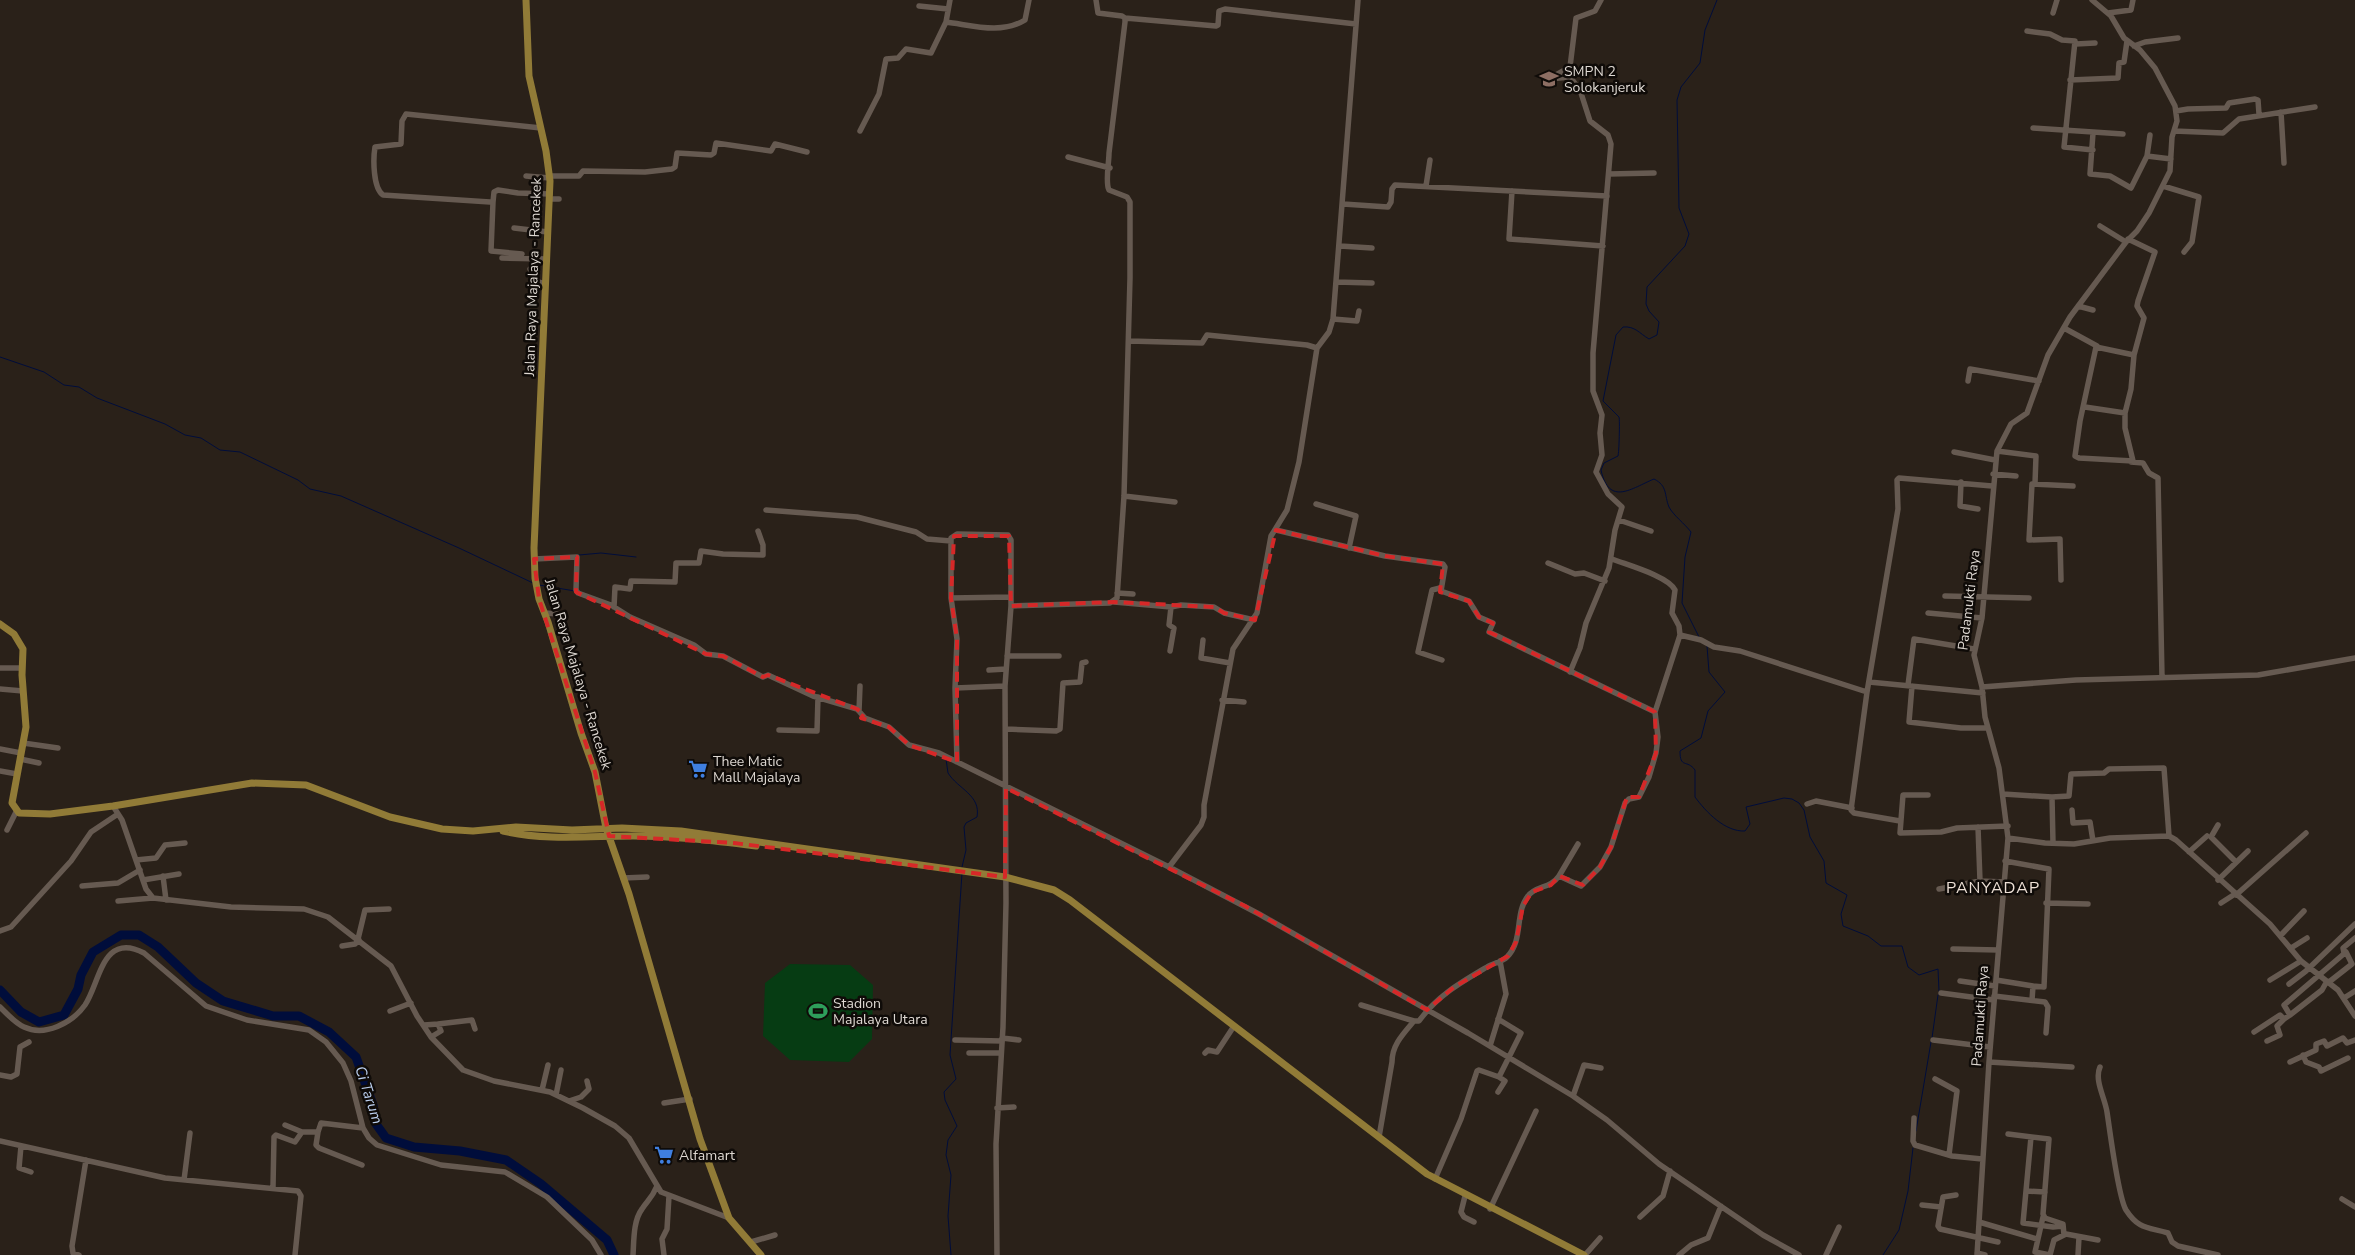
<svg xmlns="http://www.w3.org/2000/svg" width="2355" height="1255" font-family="'Nunito Sans',sans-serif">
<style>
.garden{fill:#063c13}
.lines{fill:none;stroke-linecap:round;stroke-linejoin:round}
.stream{stroke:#000d3b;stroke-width:1}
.river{stroke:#000d3b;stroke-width:9}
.minor{stroke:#665a51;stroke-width:5.5}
.major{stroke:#917b37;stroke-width:7}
.marked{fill:none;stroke:#d62828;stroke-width:4;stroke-dasharray:10 6;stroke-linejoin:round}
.labels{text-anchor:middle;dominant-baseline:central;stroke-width:5;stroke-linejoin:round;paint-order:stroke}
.poi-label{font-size:14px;fill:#ded8d2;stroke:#0f0b08;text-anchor:start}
.street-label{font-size:14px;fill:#ded8d2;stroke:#0f0b08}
.water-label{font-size:15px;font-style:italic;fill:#bcd0f0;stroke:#0f0b08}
.quarter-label{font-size:16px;letter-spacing:1px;fill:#ede0d6;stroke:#0f0b08}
</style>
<rect width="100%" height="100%" fill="#2a2119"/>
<path class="garden" d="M790,964l60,1 23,20 -1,54 -23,23 -59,-2 -27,-24 2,-53z"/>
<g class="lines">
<path class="stream" d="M0,357l44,15 20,13 15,2 18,11 68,26 20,11 16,3 19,12 20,2 58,28 12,9 31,7 118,52 74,35
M579,555l22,-2 35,4
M539,585l36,6
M1699,637l-17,-34 3,-46 6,-25c-6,-8 -18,-17 -22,-25 -5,-12 -1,-21 -15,-28 -22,9 -45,28 -53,-9l3,-7 14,-7c1,-3 2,-36 1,-39l-16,-16 13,-66 7,-8c12,-1 16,6 26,12l8,-4 2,-13 -10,-11 -3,-7 1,-17 38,-41 4,-12 -10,-26 -2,-108 4,-13 19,-24 5,-33 12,-30
M1707,646l2,26 16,20 -17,19 -7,27 -21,13c0,18 7,8 15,19v27c11,15 30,35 50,34l5,-7 -4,-17 38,-9 8,1 7,4 5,7 6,27 14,24 2,22 21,12 -6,19 2,12 25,10 13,10h21l6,21 11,8 19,-6 1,22
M946,759l2,14c10,16 33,22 29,44l-11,6 -2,4 2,23 -4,17
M1932,1038l6,-43
M1916,1131l15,-89
M951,1255l-3,-39 3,-41 -5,-20 2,-15 9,-14 -12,-26 -1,-8 12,-13 -6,-24 12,-182
M1883,1255l16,-25 9,-39 5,-43"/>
<path class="river" d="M0,990l21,22 18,10 25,-7 14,-26 3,-14 12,-23 28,-17h18l19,12 38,36 27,18 50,15h26l30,16 27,25 17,48 3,19 10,14 28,9 46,4 46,9 35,24 66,56 7,15"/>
<path class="minor" d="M919,6l29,3
M2053,13l4,-13
M2108,13l23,-3 2,-10
M1125,18l91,8 2,-1 1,-14 6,-2 131,15
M946,22l4,-22
M2027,31l23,3 12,6 13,1 -11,106 29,3
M2076,44l19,-1
M2134,46l11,-4 33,-4
M2070,80l48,-2 1,-15 5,-1 3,-21
M2176,111l12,-2 38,-1 3,-5 26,-4 3,1 1,14
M2281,112l3,51
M541,128l-135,-14 -4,7 -1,23 -26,3c-2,12 -2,41 8,48l107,7h3l1,-10 4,-2 20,3 32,1
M2033,128l90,6
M860,131l19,-37 7,-35 12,-1 8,-9 25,4 15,-31c25,3 55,13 79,-2l4,-20
M2174,131l49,2 16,-14 76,-12
M2093,133l-3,41 20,2 21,12 16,-32 24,3
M2147,156l3,-21
M1068,157l42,11
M1609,174l45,-1
M526,176l24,2
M550,176h29l4,-5 62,1 27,-3 3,-2 2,-14 34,2 3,-2 2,-10 55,8 4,-7 32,8
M1426,186l4,-26
M2163,186l36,11 -7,45 -8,10
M1512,191l-3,48 94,7
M549,199h10
M493,202l-2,49 31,3
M1343,204l45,3 3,-5 1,-13 3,-4 212,11
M2100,226l26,16
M514,228l34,4
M1340,246l32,2
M502,258l45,1
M530,269l5,12 10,3
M1336,282l36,1
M2078,306l15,4
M1333,319l24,2 2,-10
M2064,328l33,18
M1129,341l73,2 5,-8 100,10 10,3
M1968,381l2,-12 69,12
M2085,407l40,6 6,-24 3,-34
M2125,413v15l8,33 -54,-3 -4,-2 5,-35 16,-74 38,8 10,-37 -7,-12 1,-5 17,-49 -27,-13
M1997,451l39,5 -1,27
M1954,452l41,8
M2131,462l12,1 6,10 9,5 4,199
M1993,474l23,2
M1961,482l-1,24 18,3
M1124,496l51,6
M1316,504l40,12 -7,32
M766,510l91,7 59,15 11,7 24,2
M1619,520l32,11
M1276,530l109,26 58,8 2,3 -4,24 28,10 10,16 14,6 -4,9 166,80
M534,559l43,-2 -1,33 2,3 33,12 19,12 64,28 12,9 17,2 40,21 5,-2 45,21 44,13 8,9 24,9 20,18 30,8 230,114 32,-42 3,-8v-12l29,-156 24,-36 14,-77 16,-26 12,-48 18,-114 12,-16 4,-13 25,-319
M1548,563l27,11 9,-1 21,8
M2061,580l-1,-41 -31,1 3,-56 41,2
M1440,588l-8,2 -14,62 24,8
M1117,593l16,1
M1945,596l84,2
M951,598l60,-1
M1114,602l57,5 10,-2 33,2 10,6 30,7
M1011,606l99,-3 7,-5 7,-102 6,-218v-76l-3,-5 -18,-7c-4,-7 0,-27 0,-37l16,-131v-4l-3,-2 -24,-3 -2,-13
M614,607l1,-20 15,2 1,-8 44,1 1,-19h23l2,-12 22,3 40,1v-10l-5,-14
M545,613l13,1
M1928,613l54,5
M1680,635l21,5 13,7 26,4 127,41 31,-183 -1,-29 2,-2 93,8
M1203,640l-2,18 29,5
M1170,651l4,-23 -5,-3 2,-18
M1007,656h52
M0,668h22
M989,670l17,-1
M1570,672l10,-24 6,-25 23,-55 6,-38 7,-23 -14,-13 -12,-22 6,-17 -2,-22 2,-18 -9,-24v-38l18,-209 -3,-9 -18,-14 -10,-31 -10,-13 -21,2 21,-12 6,-49 19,-7 6,-11
M1869,682l114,11
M1908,685l6,-46 60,10
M1912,686l-3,36 52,6h27
M1982,687l94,-7 182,-5 97,-17
M955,688l50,-2
M0,689l23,2
M1867,692l-16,118 3,3 46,8
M1222,700l22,2
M859,711l1,-25
M1006,729l50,2 4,-2 3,-46 17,-1 2,-19 4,-1
M779,730l38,1 1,-34
M23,743l35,5
M0,749l21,4
M20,759l19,4
M957,762l-2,-74 2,-49 -6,-41v-60l6,-4 51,1 3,5v66l-6,80 1,217 -3,124 -7,117 1,111
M0,771l17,3
M2003,794l49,3 1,46
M1928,795h-25l-3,38 41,-1 16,-4 51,-2
M2052,797l17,-1 2,-22 33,-1 5,-4 55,-1 5,68
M1807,804l9,-3 36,7
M113,806l9,14 24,69 7,9 78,9 73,2 24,8 63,49 26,50 14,21 32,33 31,11 56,11 33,16 32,18 14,12 32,54 68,26
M2072,810l1,13 17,-1 3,19
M2218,825l-7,12 25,25
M1978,827l2,54
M7,830l9,-18
M2008,838l37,5 29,1 36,-6 59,-2 7,4 94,84 31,37 37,29 17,26
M2189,852l18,-16
M136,860l20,-2 9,-13 20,-2
M2005,861l44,8 -5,118 -11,-1
M1169,867l90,47 209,119 105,63 34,24 52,44 104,71 36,20
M163,876l3,24
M1559,876l19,-32
M623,878l24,-1
M143,880l36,-6
M2218,880l30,-29
M82,886l36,-3 22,-13
M1939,889l41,-8 24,1
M2236,895l70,-62
M118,901l35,-3
M2046,903l42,1
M2221,903l14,-9
M0,931l11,-4 60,-66 20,-29 27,-18
M2281,935l23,-24
M358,939l7,-29 24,-1
M342,946l13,-2 4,-4
M2291,948l16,-10
M1953,949l45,1
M2344,953l-1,-5 12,-10
M1996,980l37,6 -1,14
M2270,980l31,-19
M1960,981l35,5
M2289,984l17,-13 49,-47
M1941,993l53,7
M1994,996l51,6 3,5 -2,26
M2344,998l11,-7
M1361,1005l53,16
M0,1007c7,7 15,16 24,20 21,10 48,-4 61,-22 15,-22 17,-74 59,-52l62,53 41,14 62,10 17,12 17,21 8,18 12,47 6,10 8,7 64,20 64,7 42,25 45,43 9,15
M390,1011l21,-8
M2290,1015l32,-25 5,-9
M438,1024l34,-4 3,9
M424,1025l14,-1 3,7 -10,6
M2254,1032l26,-17 4,4 6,-4 -6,-10 62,-53 6,12 -23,18
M1002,1038l17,2
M955,1040l47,1
M1933,1040l57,7
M2267,1041l13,-6 -3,-9 7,-7
M1490,1046l16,-52 -6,-33
M969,1053h32
M1205,1053l3,-3 9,2 17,-26
M2303,1055l3,7 13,5 2,4 27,-13
M1989,1062l83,5
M2290,1062l26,-12v-6l8,-3 3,5 16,-8 4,5 8,-3
M2100,1067c-6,13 5,31 7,45 3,19 11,85 19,98 13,20 22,17 42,23l4,9 6,4 40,9
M0,1075l11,2 6,-3 3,-27 9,-5
M1935,1079l22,12 -8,64
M542,1090l6,-25
M1498,1092l7,-11 -6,-4 22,-44 -23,-14
M556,1095l5,-25
M1573,1096l11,-31 17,3
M569,1101l12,-4 8,-8 -2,-8
M664,1103l26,-4
M997,1108l17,-1
M1914,1118l-1,23 2,4 37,11 30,3
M285,1125l17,7
M318,1132l3,-9 42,5
M2008,1134l41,5 -6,75 2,4 18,6 1,11
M1379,1137l13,-75c0,-17 11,-28 22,-41h5c18,-25 41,-38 68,-54 6,-4 15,-5 20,-10 17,-17 7,-43 21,-61 8,-11 22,-7 31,-20l22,10 19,-19 11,-20 14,-44 4,-4 10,-2 10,-20 7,-24 2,-16 -3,-25 25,-77 -1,-9 -7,-13 3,-23c-7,-14 -48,-25 -63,-31
M2031,1137l-8,86 30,4 10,-1
M0,1141l165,37 133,13 3,5 -6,59
M21,1146l-2,22 12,4
M1435,1179l26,-60 16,-48 2,-1 20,7
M184,1180l6,-47
M273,1187l1,-50 2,-2 19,7 7,-10h16l-2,13 3,3 43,17
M2026,1191l19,1
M1956,1195l-13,2 -5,29 2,3 58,13
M1465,1196l-4,16 3,5 10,5
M2342,1199l13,8
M1922,1205l19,2
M1490,1209l46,-98
M1640,1217l23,-21 7,-25
M2043,1217l-8,35 15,3
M1979,1222l58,17
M751,1242l24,-7
M1977,1253l8,2
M79,1255l-6,-2 -1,-7 14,-86
M633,1255c1,-14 0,-34 9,-46 6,-9 10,-11 15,-23
M664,1255l-2,-16 5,-10 2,-33
M1585,1255l15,-17
M1679,1255l12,-10 17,-7 13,-32
M1826,1255l13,-28
M1977,1255l12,-193 19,-224 -9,-70 -14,-51 -3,-30 -8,-32 8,-37 15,-167 14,-27 16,-11 21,-58 22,-38 56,-75 11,-11 12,-18 21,-42 2,-34 5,-16 -2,-15 -20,-38 -15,-18 -16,-12 -13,-22 -19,-16
M2050,1255l4,-15 12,-6 32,6
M2078,1255l1,-18"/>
<path class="major" d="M526,0l3,76 17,75 4,30 -16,367 1,30 4,21 9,23 33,111 14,39 11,56 23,66 71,245 29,79 32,37
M0,624l14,10 9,15 -1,26 4,52 -14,76 7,10 31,1 63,-8 139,-23 54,2 84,32 52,12 31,2 43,-4 56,3 50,-2 59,3 324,46 49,13 16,10 357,274 157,81
M503,831c42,10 87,5 130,5 41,0 82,5 123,10"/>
</g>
<path class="marked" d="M1276,530l109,26 58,8 -3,28 29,9 10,16 14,6 -4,9 166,80 1,41 -17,44h-12l-16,50 -11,20 -17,18 -24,-9 -8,9 -19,7 -9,14 -7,36 -8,14 -54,31 -27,23 -182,-104 -239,-118 -1,89 -271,-34 -125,-7 -14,-64 -56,-173 -5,-40 43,-2 -1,35 130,62 17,2 40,21 5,-2 89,34 7,5 -3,4 28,9 20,18 48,17v-123l-6,-41 3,-62h55l2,70 103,-4 100,5 10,6 31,7z"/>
<defs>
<g id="school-bare" transform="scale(1.5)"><path d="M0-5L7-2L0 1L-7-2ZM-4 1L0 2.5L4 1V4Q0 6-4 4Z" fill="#8d6e63" stroke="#0f0b08" stroke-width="2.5" paint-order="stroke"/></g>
<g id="supermarket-bare" transform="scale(1.5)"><path d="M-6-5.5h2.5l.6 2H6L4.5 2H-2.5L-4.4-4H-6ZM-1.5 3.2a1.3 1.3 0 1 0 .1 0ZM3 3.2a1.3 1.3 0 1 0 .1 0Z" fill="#3f7fe0" stroke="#0f0b08" stroke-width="2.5" paint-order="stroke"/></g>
<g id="stadium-bare" transform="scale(1.5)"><path d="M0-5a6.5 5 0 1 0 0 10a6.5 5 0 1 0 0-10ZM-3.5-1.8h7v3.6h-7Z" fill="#2e9e5b" stroke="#0f0b08" stroke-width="2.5" paint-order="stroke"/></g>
</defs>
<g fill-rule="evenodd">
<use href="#school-bare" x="1549" y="79"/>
<use href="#supermarket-bare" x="698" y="769"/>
<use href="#stadium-bare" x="818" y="1011"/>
<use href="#supermarket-bare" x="664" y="1155"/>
</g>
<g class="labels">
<g class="poi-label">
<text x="1564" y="71">SMPN 2<tspan x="1564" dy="16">Solokanjeruk</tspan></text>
<text x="713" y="761">Thee Matic<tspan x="713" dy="16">Mall Majalaya</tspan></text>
<text x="833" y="1003">Stadion<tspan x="833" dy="16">Majalaya Utara</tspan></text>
<text x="679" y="1155">Alfamart</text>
</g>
<g class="street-label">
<text transform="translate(533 277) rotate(-88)">Jalan Raya Majalaya - Rancekek</text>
<text transform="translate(1969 600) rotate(-83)">Padamukti Raya</text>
<text transform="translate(578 674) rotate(73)">Jalan Raya Majalaya - Rancekek</text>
<text transform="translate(1980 1016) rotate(-86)">Padamukti Raya</text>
</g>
<g class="water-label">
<text transform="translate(369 1095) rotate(72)">Ci Tarum</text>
</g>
<g class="quarter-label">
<text x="1993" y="888">PANYADAP</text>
</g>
</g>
</svg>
